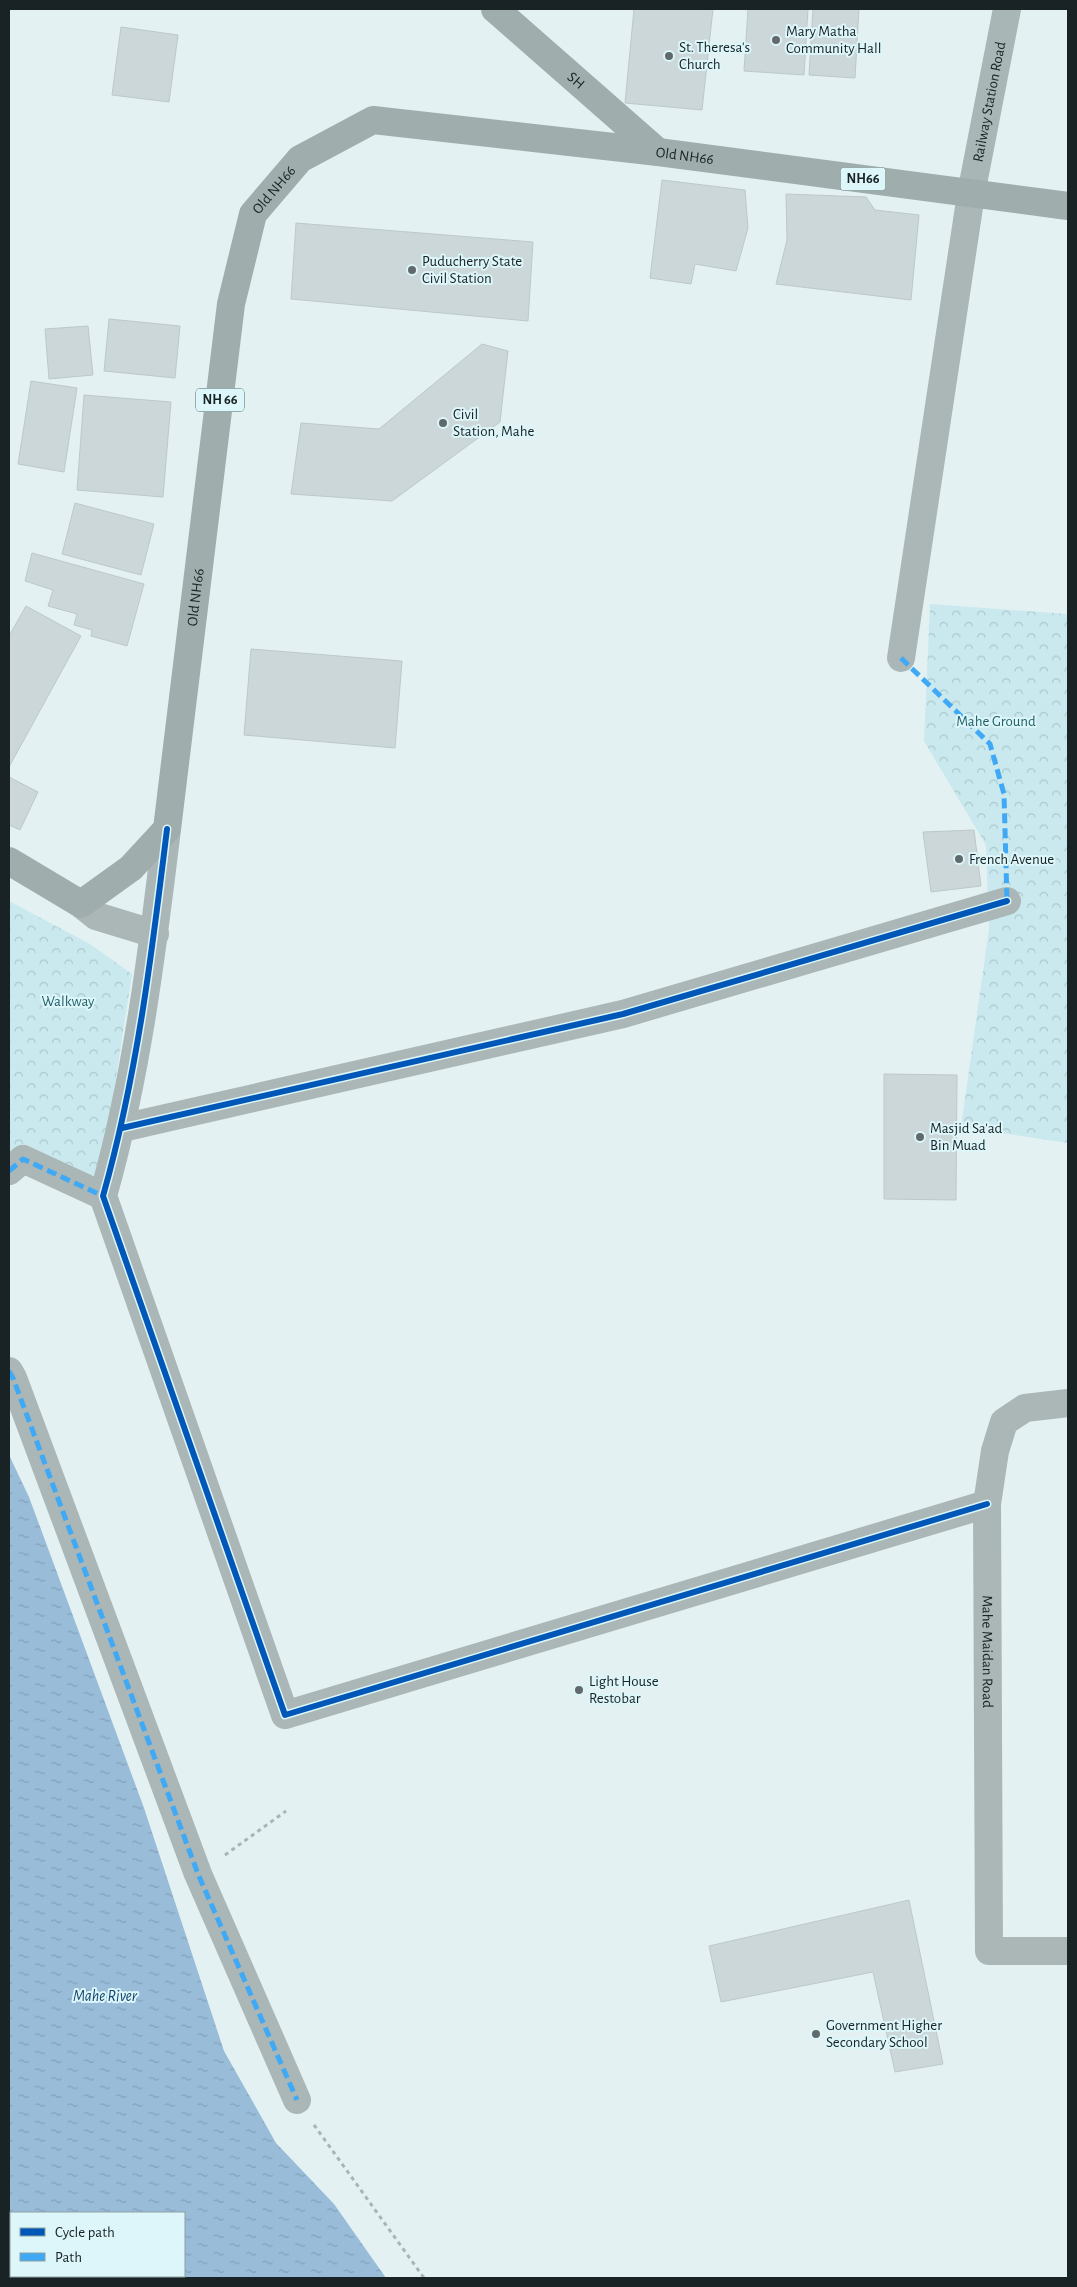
<svg xmlns="http://www.w3.org/2000/svg" width="1077" height="2287" font-family="'Alegreya Sans',sans-serif">
<style>
.park{fill:url(#park-crowns)}
.water{fill:url(#water-ripples);fill-rule:evenodd}
.building{fill:#ccd7da;stroke:#bec8cb}
.lines{fill:none;stroke-linecap:round;stroke-linejoin:round}
.path{stroke:#a9b4b4;stroke-width:3;stroke-dasharray:4 4;stroke-linecap:butt}
.street{stroke:#abb6b6;stroke-width:28}
.secondary{stroke:#a8b6b5;stroke-width:28}
.primary{stroke:#9faead;stroke-width:28}
.quiet{stroke:#3fa9f5;stroke-width:5;stroke-dasharray:10 5;stroke-linecap:butt}
.cycleway-casing{stroke:#dcf6fa;stroke-width:9}
.cycleway{stroke:#0057b8;stroke-width:6}
.poi-dot{fill:#606a6c;stroke:#dcf6fa;stroke-width:2}
.labels{text-anchor:middle;dominant-baseline:central;stroke-width:4;stroke-linejoin:round;paint-order:stroke}
.shield{fill:#dcf6fa;stroke:#546264;stroke-width:1}
.shield-label{font-size:14px;font-weight:bold;fill:#192224}
.poi-label{font-size:15px;fill:#192224;stroke:#dcf6fa;text-anchor:start}
.street-label{font-size:15px;fill:#192224;stroke:#dcf6fa}
.park-label{font-size:15px;fill:#226169;stroke:#dcf6fa}
.water-label{font-size:16px;font-style:italic;fill:#12446b;stroke:#dcf6fa}
</style>
<defs>
<pattern id="park-crowns" width="20" height="18" patternUnits="userSpaceOnUse" patternTransform="scale(1.25)"><rect width="20" height="18" fill="#c9e9ee"/><path d="M2 6a3 3 0 1 1 6 0M12 15a3 3 0 1 1 6 0" fill="none" stroke="#acc8cc"/></pattern>
<pattern id="water-ripples" width="26" height="14" patternUnits="userSpaceOnUse" patternTransform="scale(1.25)"><rect width="26" height="14" fill="#99bcd9"/><path d="M2 4q2-2 4 0t4 0M15 11q2-2 4 0t4 0" fill="none" stroke="#83a1ba"/></pattern>
</defs>
<rect width="100%" height="100%" fill="#e3f1f3"/>
<path class="park" d="M930,604l138,10v529l-107,-16 28,-198 -3,-84 -62,-104z
M9,901l81,43 42,30 -23,149 -13,55 -73,-34 -14,13z"/>
<path class="water" d="M9,1455l20,42 115,311 80,243 52,92 58,61 52,74h-377zM11,2213h173v63h-173z"/>
<path class="building" d="M634,9h79l-11,101 -77,-7z
M748,9h60l-4,66 -60,-4z
M813,9h46l-4,69 -46,-3z
M121,27l57,8 -9,67 -57,-7z
M662,180l83,10 3,38 -12,43 -41,-7 -4,20 -41,-6z
M786,194l80,3 9,13 44,5 -8,85 -135,-16 11,-44z
M296,223l237,19 -5,79 -237,-22z
M109,319l71,7 -5,52 -71,-7z
M88,326l5,49 -44,4 -4,-50z
M482,344l26,7 -8,71 -108,79 -101,-7 10,-71 78,6z
M31,381l46,7 -13,84 -46,-8z
M84,395l87,7 -8,95 -86,-7z
M75,503l79,21 -13,51 -79,-21z
M32,553l112,31 -17,62 -36,-10 1,-6 -18,-5 3,-11 -29,-8 5,-16 -28,-9z
M26,606l55,30 -72,131v-131z
M251,649l151,12 -7,87 -151,-13z
M9,777l29,15 -18,38 -11,-5z
M974,830l7,56 -50,6 -8,-60z
M884,1074l73,1 -1,125 -72,-1z
M909,1900l34,164 -48,8 -22,-100 -152,30 -12,-56z"/>
<g class="lines">
<path class="path" d="M225,1855l61,-44
M314,2125l110,153"/>
<g class="street">
<path d="M901,658l70,-464"/>
<path d="M167,829c-15,124 -30,247 -64,367l182,519 702,-211"/>
<path d="M81,904l15,12 59,18"/>
<path d="M122,1128l501,-114 384,-113"/>
<path d="M9,1171l14,-12 80,37"/>
<path d="M9,1371l4,7 185,496 99,226"/>
<path id="s1" d="M1068,1403l-43,5 -21,14 -9,29 -8,53 2,447h79"/>
</g>
<path class="secondary" id="s2" d="M971,194l36,-185"/>
<g class="primary">
<path id="s3" d="M495,9l163,143"/>
<path id="s4" d="M9,861l72,43 50,-36 36,-39 64,-525 22,-90 47,-55 73,-39 285,32 410,54"/>
</g>
<path class="quiet" d="M901,658l89,86 14,50 3,107
M9,1171l14,-12 80,37
M9,1371l4,7 185,496 99,226"/>
<g class="cycleway-casing">
<path id="cycleway" d="M167,829c-15,124 -30,247 -64,367l182,519 702,-211
M122,1128l501,-114 384,-113"/>
</g>
<use href="#cycleway" class="cycleway"/>
</g>
<g class="poi-dot">
<circle cx="776" cy="40" r="5"/>
<circle cx="669" cy="56" r="5"/>
<circle cx="412" cy="270" r="5"/>
<circle cx="443" cy="423" r="5"/>
<circle cx="959" cy="859" r="5"/>
<circle cx="920" cy="1137" r="5"/>
<circle cx="579" cy="1690" r="5"/>
<circle cx="816" cy="2034" r="5"/>
</g>
<g class="labels">
<g class="shield">
<rect x="840.5" y="167.5" width="45" height="23" rx="4"/>
<rect x="196" y="388.5" width="48" height="23" rx="4"/>
</g>
<g class="shield-label">
<text x="863" y="179">NH66</text>
<text x="220" y="400">NH 66</text>
</g>
<g class="poi-label">
<text x="786" y="31">Mary Matha<tspan x="786" dy="17">Community Hall</tspan></text>
<text x="679" y="47">St. Theresa's<tspan x="679" dy="17">Church</tspan></text>
<text x="422" y="261">Puducherry State<tspan x="422" dy="17">Civil Station</tspan></text>
<text x="453" y="414">Civil<tspan x="453" dy="17">Station, Mahe</tspan></text>
<text x="969" y="859">French Avenue</text>
<text x="930" y="1128">Masjid Sa'ad<tspan x="930" dy="17">Bin Muad</tspan></text>
<text x="589" y="1681">Light House<tspan x="589" dy="17">Restobar</tspan></text>
<text x="826" y="2025">Government Higher<tspan x="826" dy="17">Secondary School</tspan></text>
</g>
<g class="street-label">
<text stroke="none"><textPath href="#s3" startOffset="108">SH</textPath></text>
<text stroke="none"><textPath href="#s2" startOffset="94">Railway Station Road</textPath></text>
<text stroke="none"><textPath href="#s4" startOffset="1289">Old NH66</textPath></text>
<text stroke="none"><textPath href="#s4" startOffset="852">Old NH66</textPath></text>
<text stroke="none"><textPath href="#s4" startOffset="432">Old NH66</textPath></text>
<text stroke="none"><textPath href="#s1" startOffset="300">Mahe Maidan Road</textPath></text>
</g>
<g class="park-label">
<text x="996" y="721">Mahe Ground</text>
<text x="68" y="1001">Walkway</text>
</g>
<g class="water-label">
<text x="105" y="1996">Mahe River</text>
</g>
</g>
<rect width="1077" height="2287" fill="none" stroke="#192224" stroke-width="20"/>
<rect x="10" y="2212" width="175" height="65" fill="#dcf6fa" stroke="#8ea1a4"/>
<rect x="20" y="2228" width="25" height="8" fill="#0057b8" stroke="#8ea1a4"/>
<text x="55" y="2237" font-size="15" fill="#192224">Cycle path</text>
<rect x="20" y="2253" width="25" height="8" fill="#3fa9f5" stroke="#8ea1a4"/>
<text x="55" y="2262" font-size="15" fill="#192224">Path</text>
</svg>
